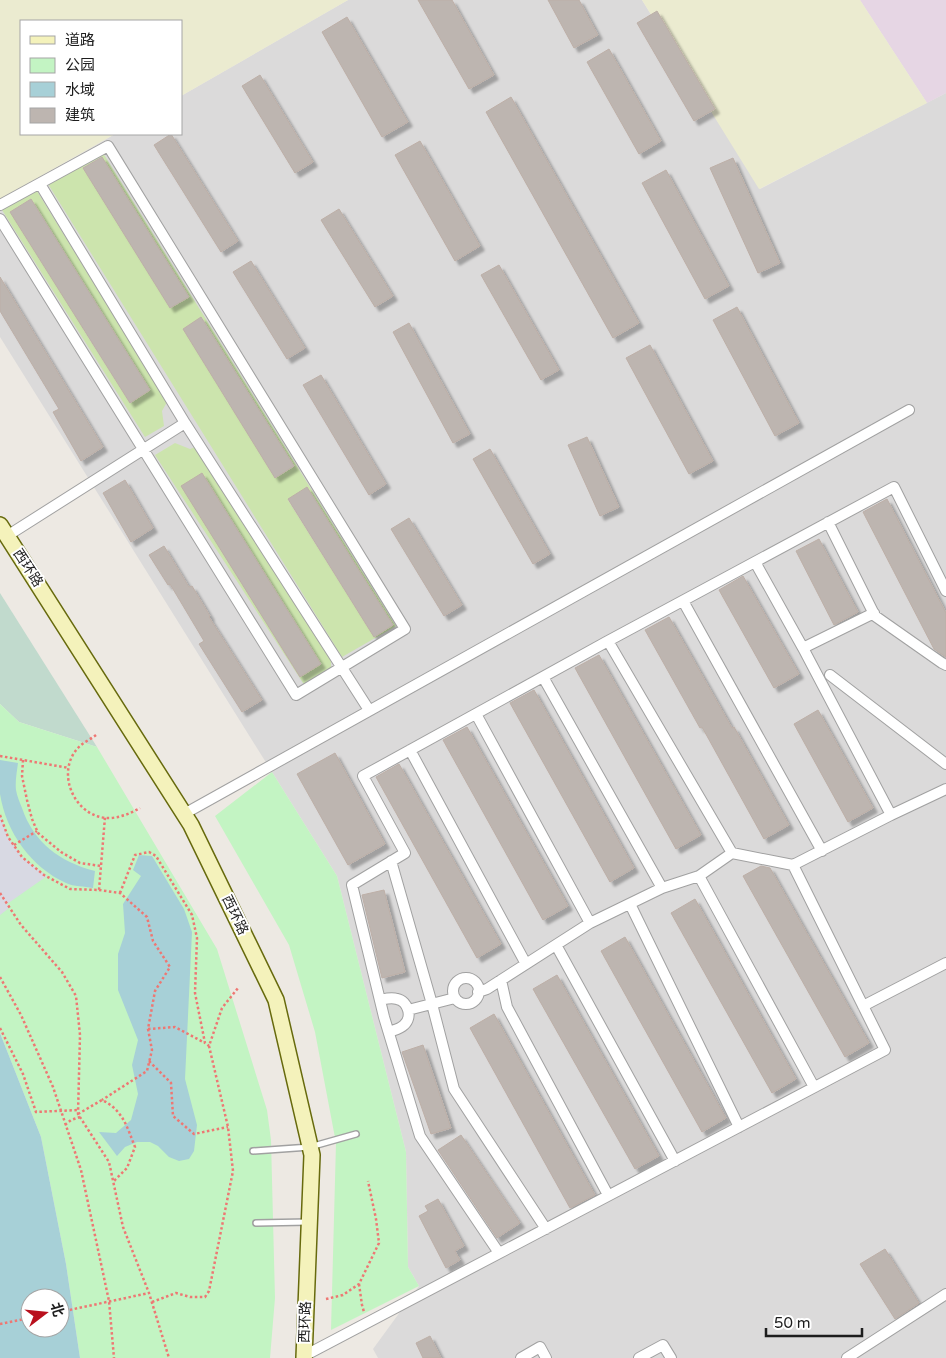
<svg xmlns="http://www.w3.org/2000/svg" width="946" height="1358" font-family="'Varela Round','Noto Sans SC',sans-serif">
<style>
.residential{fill:#dbdada}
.industrial{fill:#e6d6e4}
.farmland{fill:#ebebd0}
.grass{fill:#cce4ad;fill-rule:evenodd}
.wetland{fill:#c1dacd}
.park{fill:#c3f4c3}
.plaza{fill:#d8d9e3}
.water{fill:#a7d0d7;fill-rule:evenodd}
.building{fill:#bdb5b0;stroke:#bdafa7;filter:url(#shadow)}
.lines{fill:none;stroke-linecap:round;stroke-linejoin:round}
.service-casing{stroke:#a1a1a1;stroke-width:8}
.minor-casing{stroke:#a1a1a1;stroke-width:12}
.secondary-casing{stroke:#676a0d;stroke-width:18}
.path{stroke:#ee7773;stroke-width:2.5;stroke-dasharray:2.5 2.5;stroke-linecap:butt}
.service{stroke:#fff;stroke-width:5}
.minor{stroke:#fff;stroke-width:10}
.secondary{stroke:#f4f2bb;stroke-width:15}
.labels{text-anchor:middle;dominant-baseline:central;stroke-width:4;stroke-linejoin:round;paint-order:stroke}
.street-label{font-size:14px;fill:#1d1d1d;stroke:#fff}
</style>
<defs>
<filter id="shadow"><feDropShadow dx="4.5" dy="4.5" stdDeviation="1" flood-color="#0004"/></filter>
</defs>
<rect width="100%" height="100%" fill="#ede9e3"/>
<path class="residential" d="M348,0h294l118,189 186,-96v1265h-568l-5,-9 46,-63 -11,-19 -2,-115 -69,-276 -337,-539v-137l115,-66h66v-38z"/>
<path class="industrial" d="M860,0h86v93l-19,10z"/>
<path class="farmland" d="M0,0h348l-167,96v-75h-160v113h94l-115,65z
M642,0h218l67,103 -168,86z"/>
<path class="grass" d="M103,153l293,473 -54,31 -294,-473zM101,157l87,140 -18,11 -87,-140zM202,318l92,148 -19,12 -92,-149zM307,487l86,138 -19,12 -86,-137z
M37,191l130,211 -5,9 2,15 -19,11 -143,-227zM31,199l64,103 -20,13 -65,-103zM104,316l46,74 -20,13 -47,-74z
M175,443l15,6 5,-2 136,214v9l-26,16 -150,-231z"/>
<path class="wetland" d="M0,593l97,154 -78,-25 -19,-18z"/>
<path class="park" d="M0,704l19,18 78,25 120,202 50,161 4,30 4,158 -5,60h-190l-14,-94 -25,-127 -41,-104z
M272,772l65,104 69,276 2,115 11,19 -88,44 5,-187 -21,-111 -26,-87 -74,-129z"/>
<path class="plaza" d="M0,815l8,22 14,20 25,19 -40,28 2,4 -9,7z"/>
<path class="water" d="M0,760l18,3c-1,8 -3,18 -2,27 1,6 4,13 6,18 12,35 38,54 73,63l-2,17c-9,-2 -19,-1 -27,-5 -35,-16 -60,-51 -66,-89 0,-11 0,-23 0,-34z
M139,855l13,1 32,53 8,23 -7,147 12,46 -3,26 -5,8 -10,2 -10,-4 -11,-11 -8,-4h-13l-12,5 -8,9 -18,-24 17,1 15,-13 7,-26 -6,-29 6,-25 -20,-50v-36l7,-21 -2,-29 18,-28 -8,-6z
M0,1033l41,104 25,127 14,94h-80zM30,1298h30v30h-30z"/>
<path class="building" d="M418,0h34l42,75 -25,14z
M548,0h31l19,35 -24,13z
M657,11l58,98 -21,12 -57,-98z
M347,17l61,105 -26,15 -60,-105z
M609,49l52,92 -22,13 -52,-92z
M260,75l53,87 -18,11 -53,-87z
M511,97l128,226 -26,15 -127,-226z
M171,134l67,107 -17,11 -67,-107z
M420,141l60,105 -25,15 -60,-106z
M102,157l87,140 -19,11 -87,-140z
M733,158l47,105 -22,10 -48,-105z
M666,170l63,116 -24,13 -63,-116z
M31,199l119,191 -20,13 -120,-191z
M339,209l54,87 -18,11 -54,-87z
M251,261l54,87 -18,11 -54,-87z
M499,265l60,105 -18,10 -60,-105z
M0,277l103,170 -22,14 -28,-49 6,-3 -59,-98z
M737,307l62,116 -24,13 -62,-116z
M201,317l93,149 -19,12 -92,-149z
M409,323l61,111 -17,9 -60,-111z
M650,345l63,116 -24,13 -63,-116z
M321,375l65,109 -17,11 -66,-110z
M587,437l32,70 -19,9 -32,-71z
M490,449l60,105 -17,10 -60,-105z
M202,473l119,191 -21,13 -119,-191z
M125,480l28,48 -22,14 -28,-49z
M307,487l86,138 -19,12 -86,-138z
M887,499l59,114v44l-12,-8 -71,-137z
M409,518l53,87 -18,11 -53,-87z
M819,539l39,73 -24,13 -38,-74z
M164,546l25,41 3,-1 18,30 -1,1 53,83 -20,12 -43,-68 5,-3 -34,-57 -2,1 -19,-30z
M743,576l56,98 -25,14 -55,-98z
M669,617l63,111 2,-1 55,98 -25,14 -62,-112 -2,1 -55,-98z
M599,655l102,180 -25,14 -101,-181z
M534,690l100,178 -24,14 -100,-179z
M818,710l55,98 -25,14 -54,-98z
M467,727l101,179 -25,14 -100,-180z
M335,753l50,91 -37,21 -51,-91z
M399,764l102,180 -24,14 -101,-181z
M761,866l9,2 99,175 -24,14 -102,-181z
M384,890l21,82 -23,6 -20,-83z
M695,899l101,180 -24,14 -101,-180z
M625,937l101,181 -24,14 -101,-181z
M557,975l102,181 -24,13 -102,-180z
M494,1014l101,181 -25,13 -100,-180z
M423,1045l28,83 -20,6 -29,-82z
M461,1135l59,88 -23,15 -59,-88z
M438,1199l26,47 -9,5 5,9 -14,8 -27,-52 9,-5 -3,-5z
M885,1249l34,54 -24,16 -35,-55z
M430,1336l11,22h-18l-7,-15z"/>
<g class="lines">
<g class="service-casing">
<path id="service" d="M253,1151l57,-4 46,-13
M256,1223l52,-1"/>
</g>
<g class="minor-casing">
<path id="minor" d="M40,184l145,239 184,287
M0,205l108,-59 297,483 -109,66 -296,-476
M828,522l47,94 67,47 4,2
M7,536l178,-113
M755,562l48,86 71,-35
M683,601l139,250
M803,648l88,167 55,-26
M830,675l116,89
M543,677l119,211
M476,714l114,209
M410,750l116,214
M184,814l725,-404
M732,853l-124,-212 286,-154 52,104
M391,861l41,143 22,85 92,140
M793,865l98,-50
M699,876l115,211
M630,904l109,223
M556,945l119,216
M453 991a13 13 0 1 1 26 0a13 13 0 1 1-26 0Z
M501,980l6,27 101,188
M380,1000c5,-1 11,-3 17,-1 11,2 16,18 7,26 -4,4 -10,5 -15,7
M863,1006l83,-43
M408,1010l47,-12
M499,1253l-79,-117 -36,-119 -32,-132 53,-32 -42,-77 245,-135
M304,1356l581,-306 -92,-185 -61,-12 -33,23 -37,12 -72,35 -103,66 -9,3
M521,1358l19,-11 6,11
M639,1358l24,-13 8,13
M847,1358l99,-64"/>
</g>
<g class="secondary-casing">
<path id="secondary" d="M0,525l191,300 85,175 36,155 -8,203"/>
</g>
<path class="path" d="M96,735c-5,4 -12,7 -16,11 -27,25 -5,74 31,72 11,-1 20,-5 29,-10
M0,756l69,12
M23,760l-1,16 5,24 5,19 6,14 23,19 19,11 21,3
M0,815l8,22 14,20 22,18 26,14 29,1 6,-73
M14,845l23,-14
M99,890l21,3 27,24 6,24 17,26 -15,24 -7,38 4,21 -5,21 -45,29
M0,893l21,32 41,47 14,24 4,39 -2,79 31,48 14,65 26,66 20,65
M120,893l15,-38 14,-3 7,4 36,59 5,23 -2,55 10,50 4,3
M0,977l21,38 32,72 28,83 28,131 5,57
M0,1028l23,46 13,38 42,-2
M148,1029l27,-2 30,16
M149,1061l22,22 2,33 21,18 34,-7
M78,1114l24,-14c21,10 25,27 33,47l-8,21 -13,13
M65,1125l6,-5 9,-3
M359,1284l3,21 2,7
M326,1299l17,-4 16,-11 20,-41 -3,-24 -8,-38
M152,1302l24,-9 14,4h15l4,-6 24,-120 -5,-44 -19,-81 13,-38 16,-20
M60,1312l89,-19
M0,1324l30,-6"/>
<use href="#service" class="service"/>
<use href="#minor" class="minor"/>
<use href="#secondary" class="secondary"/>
</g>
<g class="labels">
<g class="street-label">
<text transform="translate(28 568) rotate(57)">西环路</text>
<text transform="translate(235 915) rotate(64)">西环路</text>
<text transform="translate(305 1322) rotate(-88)">西环路</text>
</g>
</g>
<rect x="20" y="20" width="162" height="115" fill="#ffffff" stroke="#a5a5a5"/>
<rect x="30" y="36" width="25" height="8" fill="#f4f2bb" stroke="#a5a5a5"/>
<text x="65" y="45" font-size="15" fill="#1d1d1d">道路</text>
<rect x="30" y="58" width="25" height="15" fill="#c3f4c3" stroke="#a5a5a5"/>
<text x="65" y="70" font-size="15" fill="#1d1d1d">公园</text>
<rect x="30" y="82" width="25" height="15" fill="#a7d0d7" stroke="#a5a5a5"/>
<text x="65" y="95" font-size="15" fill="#1d1d1d">水域</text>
<rect x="30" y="108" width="25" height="15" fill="#bdb5b0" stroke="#a5a5a5"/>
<text x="65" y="120" font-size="15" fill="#1d1d1d">建筑</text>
<g transform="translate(45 1313) rotate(74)"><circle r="24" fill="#ffffff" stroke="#a5a5a5"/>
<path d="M0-4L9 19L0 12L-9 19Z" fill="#b9101d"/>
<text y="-8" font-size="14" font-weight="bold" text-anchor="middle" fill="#1d1d1d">北</text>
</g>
<path d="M766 1328v8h96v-8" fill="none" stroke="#1d1d1d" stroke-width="2.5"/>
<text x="774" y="1328" font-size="15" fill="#1d1d1d" stroke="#ffffff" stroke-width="4" paint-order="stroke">50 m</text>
</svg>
